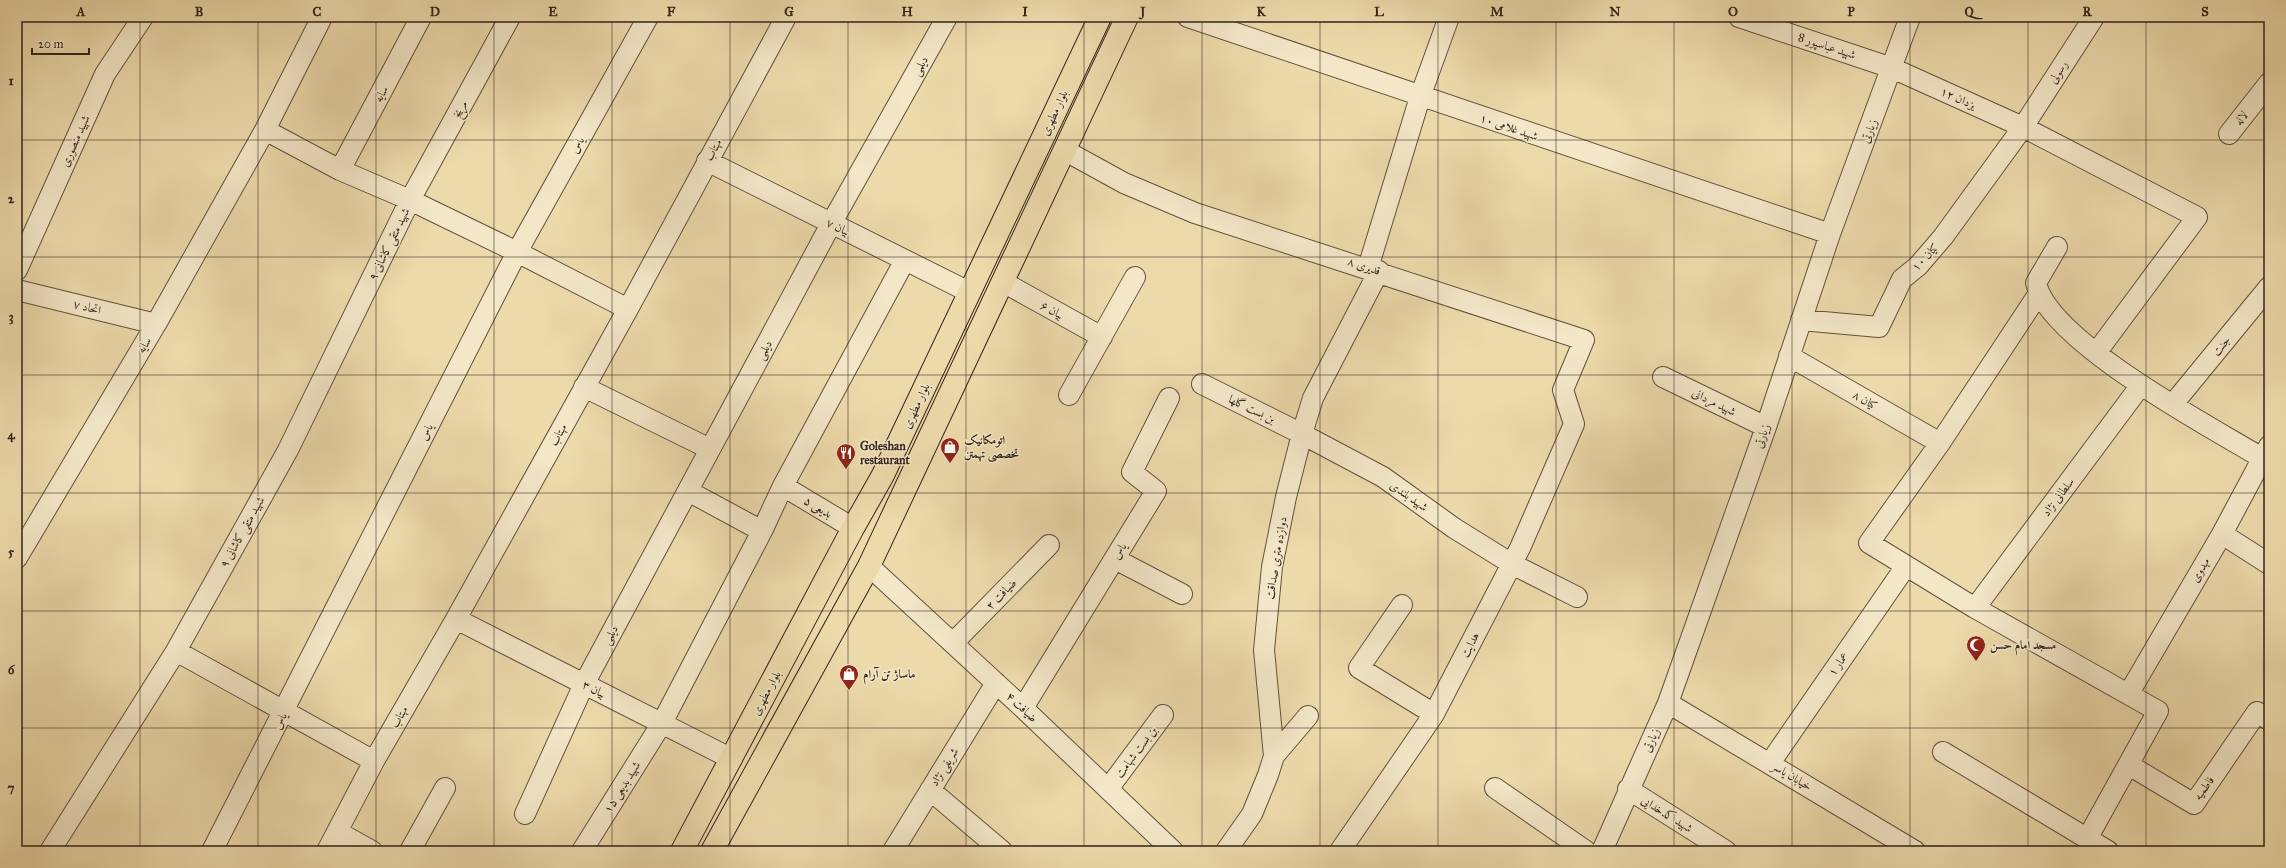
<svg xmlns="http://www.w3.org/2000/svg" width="2286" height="868" font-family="'IM FELL Great Primer',Amiri,serif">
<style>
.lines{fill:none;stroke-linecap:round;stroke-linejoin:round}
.minor-casing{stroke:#60513e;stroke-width:22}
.major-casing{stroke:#312319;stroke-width:24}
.minor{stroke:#f3e7c8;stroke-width:20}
.major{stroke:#eddaab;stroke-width:22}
.grid{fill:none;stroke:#312319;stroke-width:1;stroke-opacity:0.55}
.labels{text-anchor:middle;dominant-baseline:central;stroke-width:3;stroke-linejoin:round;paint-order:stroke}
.street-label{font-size:12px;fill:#312319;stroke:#f3e7c8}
.poi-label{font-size:12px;font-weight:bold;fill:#312319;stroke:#f3e7c8;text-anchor:start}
.neatline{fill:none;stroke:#312319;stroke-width:1.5}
.grid-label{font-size:13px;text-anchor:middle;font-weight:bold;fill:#312319}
</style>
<rect width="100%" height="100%" fill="#eddaab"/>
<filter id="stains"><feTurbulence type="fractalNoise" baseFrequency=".005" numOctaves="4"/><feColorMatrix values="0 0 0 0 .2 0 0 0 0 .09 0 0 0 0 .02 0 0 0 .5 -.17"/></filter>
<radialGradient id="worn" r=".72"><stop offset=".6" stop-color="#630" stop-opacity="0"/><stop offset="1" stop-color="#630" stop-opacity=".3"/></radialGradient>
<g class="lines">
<g class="minor-casing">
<path id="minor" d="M1188,17l642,217
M1739,17l153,51 131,59 174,90 -101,136
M265,130l75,40 70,30 107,52 111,57
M2229,134l40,-51
M1064,150l60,33 71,30 389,127 -21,50 11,34 -54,124 -86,166 -94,137
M707,161l262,131
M340,170l81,-153
M2057,247l-21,36c14,59 173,143 226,175
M1368,268l52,-171 29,-80
M17,270l88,-196 38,-57
M1003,282l99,55
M17,290l139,34
M2039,293l-99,150 -71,100 106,65 183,103 -71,128
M1801,320l78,7 23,-48 16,-13 25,-29 80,-110 71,-110
M1789,356l151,87
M1663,377l103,50
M1202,384l100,50 81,43 71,51 58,36 65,33
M584,387l126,62
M1069,395l66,-118
M2173,404l96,-117
M783,486l70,42
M688,491l74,40
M2222,534l47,30
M17,558l139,-234 109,-194 57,-113
M1115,559l67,35
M869,566l154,142 150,143
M1402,605l-43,63 75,46
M1975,608l166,-223
M456,619l276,140
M953,643l96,-98
M176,651l198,110
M2129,693l93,-159 47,-88
M1668,703l247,148
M1023,708l133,-217 -24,-19 37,-74
M1943,752l165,99
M1274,756l34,-40
M1770,763l136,-197
M2129,765l65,39 63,-92 12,8
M1495,788l91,63
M1108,789l55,-74
M1628,789l98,62
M930,790l72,61
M525,814l59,-130 247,-460 116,-207
M338,832l34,19
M50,851l126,-200 112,-201 122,-250 100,-183
M212,851l305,-599 131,-235
M327,851l47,-90 82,-142 172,-310 158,-292
M410,851l35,-63
M582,851l80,-128 100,-192 21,-45 122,-226
M893,851l103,-168
M1226,851l26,-37 16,-39 6,-19 -10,-106 8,-83 14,-70 16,-63 11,-36 66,-127
M1602,851l66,-148 98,-276 64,-193 80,-217"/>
</g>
<g class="major-casing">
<path id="major" d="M682,851l171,-323 30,-53 217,-458
M712,851l157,-285 258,-549"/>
</g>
<use href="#minor" class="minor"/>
<use href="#major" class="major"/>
</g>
<path class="grid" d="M140,17v834M258,17v834M376,17v834M494,17v834M612,17v834M730,17v834M848,17v834M966,17v834M1084,17v834M1202,17v834M1320,17v834M1438,17v834M1556,17v834M1674,17v834M1792,17v834M1910,17v834M2028,17v834M2146,17v834M17,140h2252M17,257h2252M17,375h2252M17,493h2252M17,611h2252M17,728h2252"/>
<defs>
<g id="shop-pin" transform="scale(1)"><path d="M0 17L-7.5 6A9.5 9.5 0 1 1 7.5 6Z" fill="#8f2418" stroke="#f3e7c8"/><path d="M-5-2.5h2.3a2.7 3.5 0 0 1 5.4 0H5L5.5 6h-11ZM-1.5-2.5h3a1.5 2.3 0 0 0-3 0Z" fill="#fff"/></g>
<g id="restaurant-pin" transform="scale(1)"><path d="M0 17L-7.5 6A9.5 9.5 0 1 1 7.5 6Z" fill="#8f2418" stroke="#f3e7c8"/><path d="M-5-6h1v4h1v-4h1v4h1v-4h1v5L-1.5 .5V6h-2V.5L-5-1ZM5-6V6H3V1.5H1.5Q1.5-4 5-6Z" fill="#fff"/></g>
<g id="mosque-pin" transform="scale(1)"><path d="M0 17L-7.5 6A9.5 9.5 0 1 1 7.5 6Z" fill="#8f2418" stroke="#f3e7c8"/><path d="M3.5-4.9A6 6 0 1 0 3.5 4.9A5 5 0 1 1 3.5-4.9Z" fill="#fff"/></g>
</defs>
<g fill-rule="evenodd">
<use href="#shop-pin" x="950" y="447"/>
<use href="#restaurant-pin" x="846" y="453"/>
<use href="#mosque-pin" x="1976" y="645"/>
<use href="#shop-pin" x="849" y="674"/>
</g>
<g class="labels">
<g class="street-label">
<text transform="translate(1827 46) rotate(18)">شهید عباسپور 8</text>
<text transform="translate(920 66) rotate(-61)">دیلمی</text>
<text transform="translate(2058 72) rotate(-57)">رسولی</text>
<text transform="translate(381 94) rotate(-62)">سایه</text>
<text transform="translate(1958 98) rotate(24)">یزدان ۱۲</text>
<text transform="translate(460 109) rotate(-61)">مریخ</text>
<text transform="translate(1054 113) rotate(-65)">بلوار مطهری</text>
<text transform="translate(2241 118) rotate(-52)">لاله</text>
<text transform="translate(1509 127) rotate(19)">شهید غلامی ۱۰</text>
<text transform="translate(1869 131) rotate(-69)">زیارتی</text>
<text transform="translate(75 141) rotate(-66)">شهید منصوری</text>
<text transform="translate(577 145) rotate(-61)">یاس</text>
<text transform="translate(713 150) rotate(-61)">مهتاب</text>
<text transform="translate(838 227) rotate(26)">بیان ۷</text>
<text transform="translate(389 244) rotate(-64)">شهید متقی کاشانی ۹</text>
<text transform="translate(1925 257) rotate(-46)">کیان ۱۰</text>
<text transform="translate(1364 266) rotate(18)">قدیری ۸</text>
<text transform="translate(87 307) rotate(14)">اتحاد ۷</text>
<text transform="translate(1052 310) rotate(29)">بیان ۶</text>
<text transform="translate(144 345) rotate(-59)">سایه</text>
<text transform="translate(2221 346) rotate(-51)">جنت</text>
<text transform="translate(764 350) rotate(-62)">دیلمی</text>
<text transform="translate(1865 400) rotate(30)">کیان ۸</text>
<text transform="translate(1714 402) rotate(26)">شهید مردانی</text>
<text transform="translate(916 406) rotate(-65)">بلوار مطهری</text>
<text transform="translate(1252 409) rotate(26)">بن بست گلها</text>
<text transform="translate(426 432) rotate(-63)">یاس</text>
<text transform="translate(558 435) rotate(-61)">مهتاب</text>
<text transform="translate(1762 436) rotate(-71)">زیارتی</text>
<text transform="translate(1409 496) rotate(35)">شهید بلندی</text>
<text transform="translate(2058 497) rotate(-53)">سلطانی نژاد</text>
<text transform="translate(818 507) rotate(31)">بدیعی ۵</text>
<text transform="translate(242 532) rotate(-61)">شهید متقی کاشانی ۹</text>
<text transform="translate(1119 551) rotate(-58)">یاس</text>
<text transform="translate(1276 558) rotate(-81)">دوازده متری صداقت</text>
<text transform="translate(2200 570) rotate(-60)">مهدوی</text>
<text transform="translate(1001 594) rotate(-46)">ضیافت ۲</text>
<text transform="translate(610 635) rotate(-62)">دیلمی</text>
<text transform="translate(1470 645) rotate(-63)">هدایت</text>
<text transform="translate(1838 664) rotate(-55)">عمار ۱</text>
<text transform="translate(594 689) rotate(27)">بیان ۳</text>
<text transform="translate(766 693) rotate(-62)">بلوار مطهری</text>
<text transform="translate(1022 707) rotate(43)">ضیافت ۴</text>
<text transform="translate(399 717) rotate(-60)">مهتاب</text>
<text transform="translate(280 721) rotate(-63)">یاس</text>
<text transform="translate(1651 740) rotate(-66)">زیارتی</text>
<text transform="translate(1136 752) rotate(-53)">بن بست شهامت</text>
<text transform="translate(944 767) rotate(-58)">شریفی نژاد</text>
<text transform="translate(1792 776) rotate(31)">خیابان یاسر</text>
<text transform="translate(622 787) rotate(-58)">شهید بدیعی ۱۵</text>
<text transform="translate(2204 788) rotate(-54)">فاطمیه</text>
<text transform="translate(1667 814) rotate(32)">شهید کدخدایی</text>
</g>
<g class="poi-label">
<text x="964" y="440">اتومکانیک<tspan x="964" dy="14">تخصصی تهمتن</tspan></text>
<text x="860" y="446">Goleshan<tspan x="860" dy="14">restaurant</tspan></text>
<text x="1990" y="645">مسجد امام حسن</text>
<text x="863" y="674">ماساژ تن آرام</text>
</g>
</g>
<rect width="2286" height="868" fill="none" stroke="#eddaab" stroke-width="44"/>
<path d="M32 48v6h57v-6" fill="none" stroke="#312319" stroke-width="2"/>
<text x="38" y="48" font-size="12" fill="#312319" stroke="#f3e7c8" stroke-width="3" paint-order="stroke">20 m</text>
<rect x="22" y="22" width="2242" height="824" class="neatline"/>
<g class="grid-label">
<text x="81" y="16">A</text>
<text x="199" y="16">B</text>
<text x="317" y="16">C</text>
<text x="435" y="16">D</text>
<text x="553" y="16">E</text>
<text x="671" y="16">F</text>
<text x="789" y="16">G</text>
<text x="907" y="16">H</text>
<text x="1025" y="16">I</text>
<text x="1143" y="16">J</text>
<text x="1261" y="16">K</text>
<text x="1379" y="16">L</text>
<text x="1497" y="16">M</text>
<text x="1615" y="16">N</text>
<text x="1733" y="16">O</text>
<text x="1851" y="16">P</text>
<text x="1969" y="16">Q</text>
<text x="2087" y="16">R</text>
<text x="2205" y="16">S</text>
<text x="11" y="85">1</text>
<text x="11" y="203">2</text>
<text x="11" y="321">3</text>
<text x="11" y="439">4</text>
<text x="11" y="556">5</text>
<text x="11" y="674">6</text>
<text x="11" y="792">7</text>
</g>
<rect width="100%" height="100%" filter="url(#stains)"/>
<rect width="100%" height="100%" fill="url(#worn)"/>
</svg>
